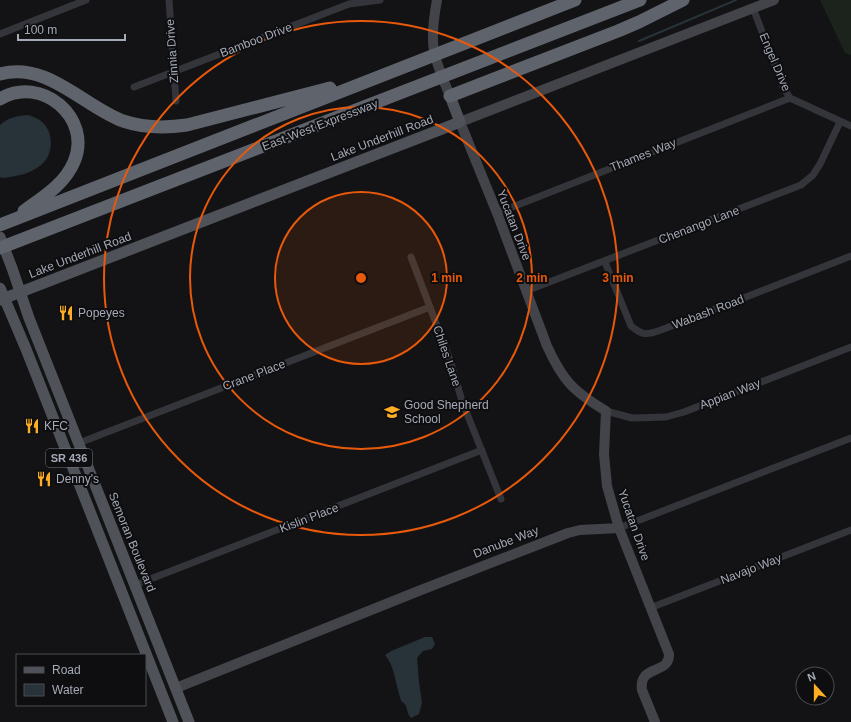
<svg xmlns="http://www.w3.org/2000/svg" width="851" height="722" font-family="Arial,sans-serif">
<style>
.green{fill:#1b231c}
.water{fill:#283239}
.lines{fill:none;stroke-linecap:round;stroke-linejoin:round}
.stream{stroke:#283239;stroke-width:2}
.street{stroke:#34353a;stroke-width:7}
.secondary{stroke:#42444a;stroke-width:10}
.primary{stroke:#4f5259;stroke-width:11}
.highway{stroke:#5f636b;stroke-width:13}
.ring{fill:none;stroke:#e8590c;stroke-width:2}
.labels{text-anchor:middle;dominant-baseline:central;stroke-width:4;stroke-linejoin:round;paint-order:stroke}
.shield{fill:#0e0e10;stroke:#777b84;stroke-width:1}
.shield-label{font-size:11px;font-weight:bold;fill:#a4aab6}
.street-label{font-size:12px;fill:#a4aab6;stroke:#0e0e10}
.poi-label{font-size:12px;fill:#a4aab6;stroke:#0e0e10;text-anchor:start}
.centre{fill:#e8590c;stroke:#0e0e10;stroke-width:2}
.ring-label{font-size:12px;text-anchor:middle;font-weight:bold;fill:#e8590c;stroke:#0e0e10;stroke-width:4;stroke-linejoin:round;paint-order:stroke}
</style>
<rect width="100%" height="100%" fill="#131315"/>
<path class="green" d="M820,0h31v55l-6,-2z"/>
<path class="water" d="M28,115c6,2 12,4 16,9 9,9 9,27 1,37 -10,12 -29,16 -43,17l-2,-1v-52c9,-8 17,-9 28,-10z
M425,637h7l3,7 -3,5 -9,2 -6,7 2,24 3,21 -3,11 -8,4c-5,-5 -3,-14 -9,-16 -7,-16 -6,-34 -17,-47l6,-4z"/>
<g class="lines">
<path class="stream" d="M639,41l97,-41"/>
<path class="street" d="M169,0l7,101
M753,8l30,79 7,11 61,28
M0,34l86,-34
M134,87l215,-83 31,-4
M497,213l293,-115
M411,257l40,106 11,38 39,98
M605,262l26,64c12,10 16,9 30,4l190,-74
M526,291l275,-106 12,-10 7,-11 20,-42
M606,411l26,7 34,-1 18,-5 167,-65
M79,443l351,-136
M619,528l232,-90
M135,585l347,-135
M650,608l201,-78"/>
<path class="secondary" d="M437,0c-3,16 -6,34 -3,51 3,15 10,30 16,45
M176,688l245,-98 147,-57 12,-3 39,-2
M655,722l-13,-32c-4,-26 28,-15 27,-36l-50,-126 -12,-42 -3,-32 2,-43c-33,-20 -43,-30 -59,-65l-50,-133 -37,-91 314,-122"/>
<path class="primary" d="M0,237l12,31 17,50 160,404
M0,288l26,61 147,373
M0,300l460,-178 -10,-26"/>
<path class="highway" d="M0,74c47,-13 83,32 123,47 21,7 43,7 64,4l143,-37
M450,96l168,-65 21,-9 44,-22
M0,99c41,-25 93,19 74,63 -10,23 -31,35 -50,49
M0,225l575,-225
M0,248l640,-248"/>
</g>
<circle cx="361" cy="278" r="86" fill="#e8590c" fill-opacity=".12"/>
<g class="ring">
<circle cx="361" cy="278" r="86"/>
<circle cx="361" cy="278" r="171"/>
<circle cx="361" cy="278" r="257"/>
</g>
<defs>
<g id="restaurant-bare" transform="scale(1.2)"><path d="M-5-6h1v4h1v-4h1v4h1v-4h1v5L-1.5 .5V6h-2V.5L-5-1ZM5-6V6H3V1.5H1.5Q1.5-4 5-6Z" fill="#fdae23" stroke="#0e0e10" stroke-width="2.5" paint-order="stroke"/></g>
<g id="school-bare" transform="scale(1.2)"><path d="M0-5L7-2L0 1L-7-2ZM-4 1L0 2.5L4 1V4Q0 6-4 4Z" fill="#fdae23" stroke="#0e0e10" stroke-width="2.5" paint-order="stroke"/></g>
</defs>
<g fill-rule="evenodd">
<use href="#restaurant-bare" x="66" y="313"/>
<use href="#school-bare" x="392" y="412"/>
<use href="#restaurant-bare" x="32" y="426"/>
<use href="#restaurant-bare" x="44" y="479"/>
</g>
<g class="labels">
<rect class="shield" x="46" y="449" width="46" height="18" rx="3"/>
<g class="shield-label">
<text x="69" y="458">SR 436</text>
</g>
<g class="street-label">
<text transform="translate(256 40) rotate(-21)">Bamboo Drive</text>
<text transform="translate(172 51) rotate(-94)">Zinnia Drive</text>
<text transform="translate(775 62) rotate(67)">Engel Drive</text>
<text transform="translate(320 125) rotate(-21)">East-West Expressway</text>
<text transform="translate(382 138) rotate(-21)">Lake Underhill Road</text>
<text transform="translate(643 155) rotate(-22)">Thames Way</text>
<text transform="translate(514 225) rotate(69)">Yucatan Drive</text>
<text transform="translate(699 225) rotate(-21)">Chenango Lane</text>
<text transform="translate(80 255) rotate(-21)">Lake Underhill Road</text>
<text transform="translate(708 312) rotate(-21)">Wabash Road</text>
<text transform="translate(447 356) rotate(71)">Chiles Lane</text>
<text transform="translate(254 375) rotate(-21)">Crane Place</text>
<text transform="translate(730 394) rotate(-21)">Appian Way</text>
<text transform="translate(309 518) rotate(-21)">Kislin Place</text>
<text transform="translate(634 525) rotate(71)">Yucatan Drive</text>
<text transform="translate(132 542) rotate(68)">Semoran Boulevard</text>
<text transform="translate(506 542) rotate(-21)">Danube Way</text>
<text transform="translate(751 569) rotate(-21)">Navajo Way</text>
</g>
<g class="poi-label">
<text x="78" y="313">Popeyes</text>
<text x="404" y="405">Good Shepherd<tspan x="404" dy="14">School</tspan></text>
<text x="44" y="426">KFC</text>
<text x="56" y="479">Denny's</text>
</g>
</g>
<circle cx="361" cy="278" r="6" class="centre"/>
<g class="ring-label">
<text x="447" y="282">1 min</text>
<text x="532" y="282">2 min</text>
<text x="618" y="282">3 min</text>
</g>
<rect x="16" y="654" width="130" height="52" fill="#0e0e10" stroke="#4a4c52"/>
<rect x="24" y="667" width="20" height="6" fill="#4f5259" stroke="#4a4c52"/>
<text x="52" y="674" font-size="12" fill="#a4aab6">Road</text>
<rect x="24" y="684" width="20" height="12" fill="#283239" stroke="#4a4c52"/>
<text x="52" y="694" font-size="12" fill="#a4aab6">Water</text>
<g transform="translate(815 686) rotate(339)"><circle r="19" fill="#0e0e10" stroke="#4a4c52"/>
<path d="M0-3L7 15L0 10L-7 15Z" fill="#fdae23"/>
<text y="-6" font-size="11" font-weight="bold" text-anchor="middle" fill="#a4aab6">N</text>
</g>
<path d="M18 34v6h107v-6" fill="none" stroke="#a4aab6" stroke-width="2"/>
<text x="24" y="34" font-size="12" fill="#a4aab6" stroke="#0e0e10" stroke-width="3" paint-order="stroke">100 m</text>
</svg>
